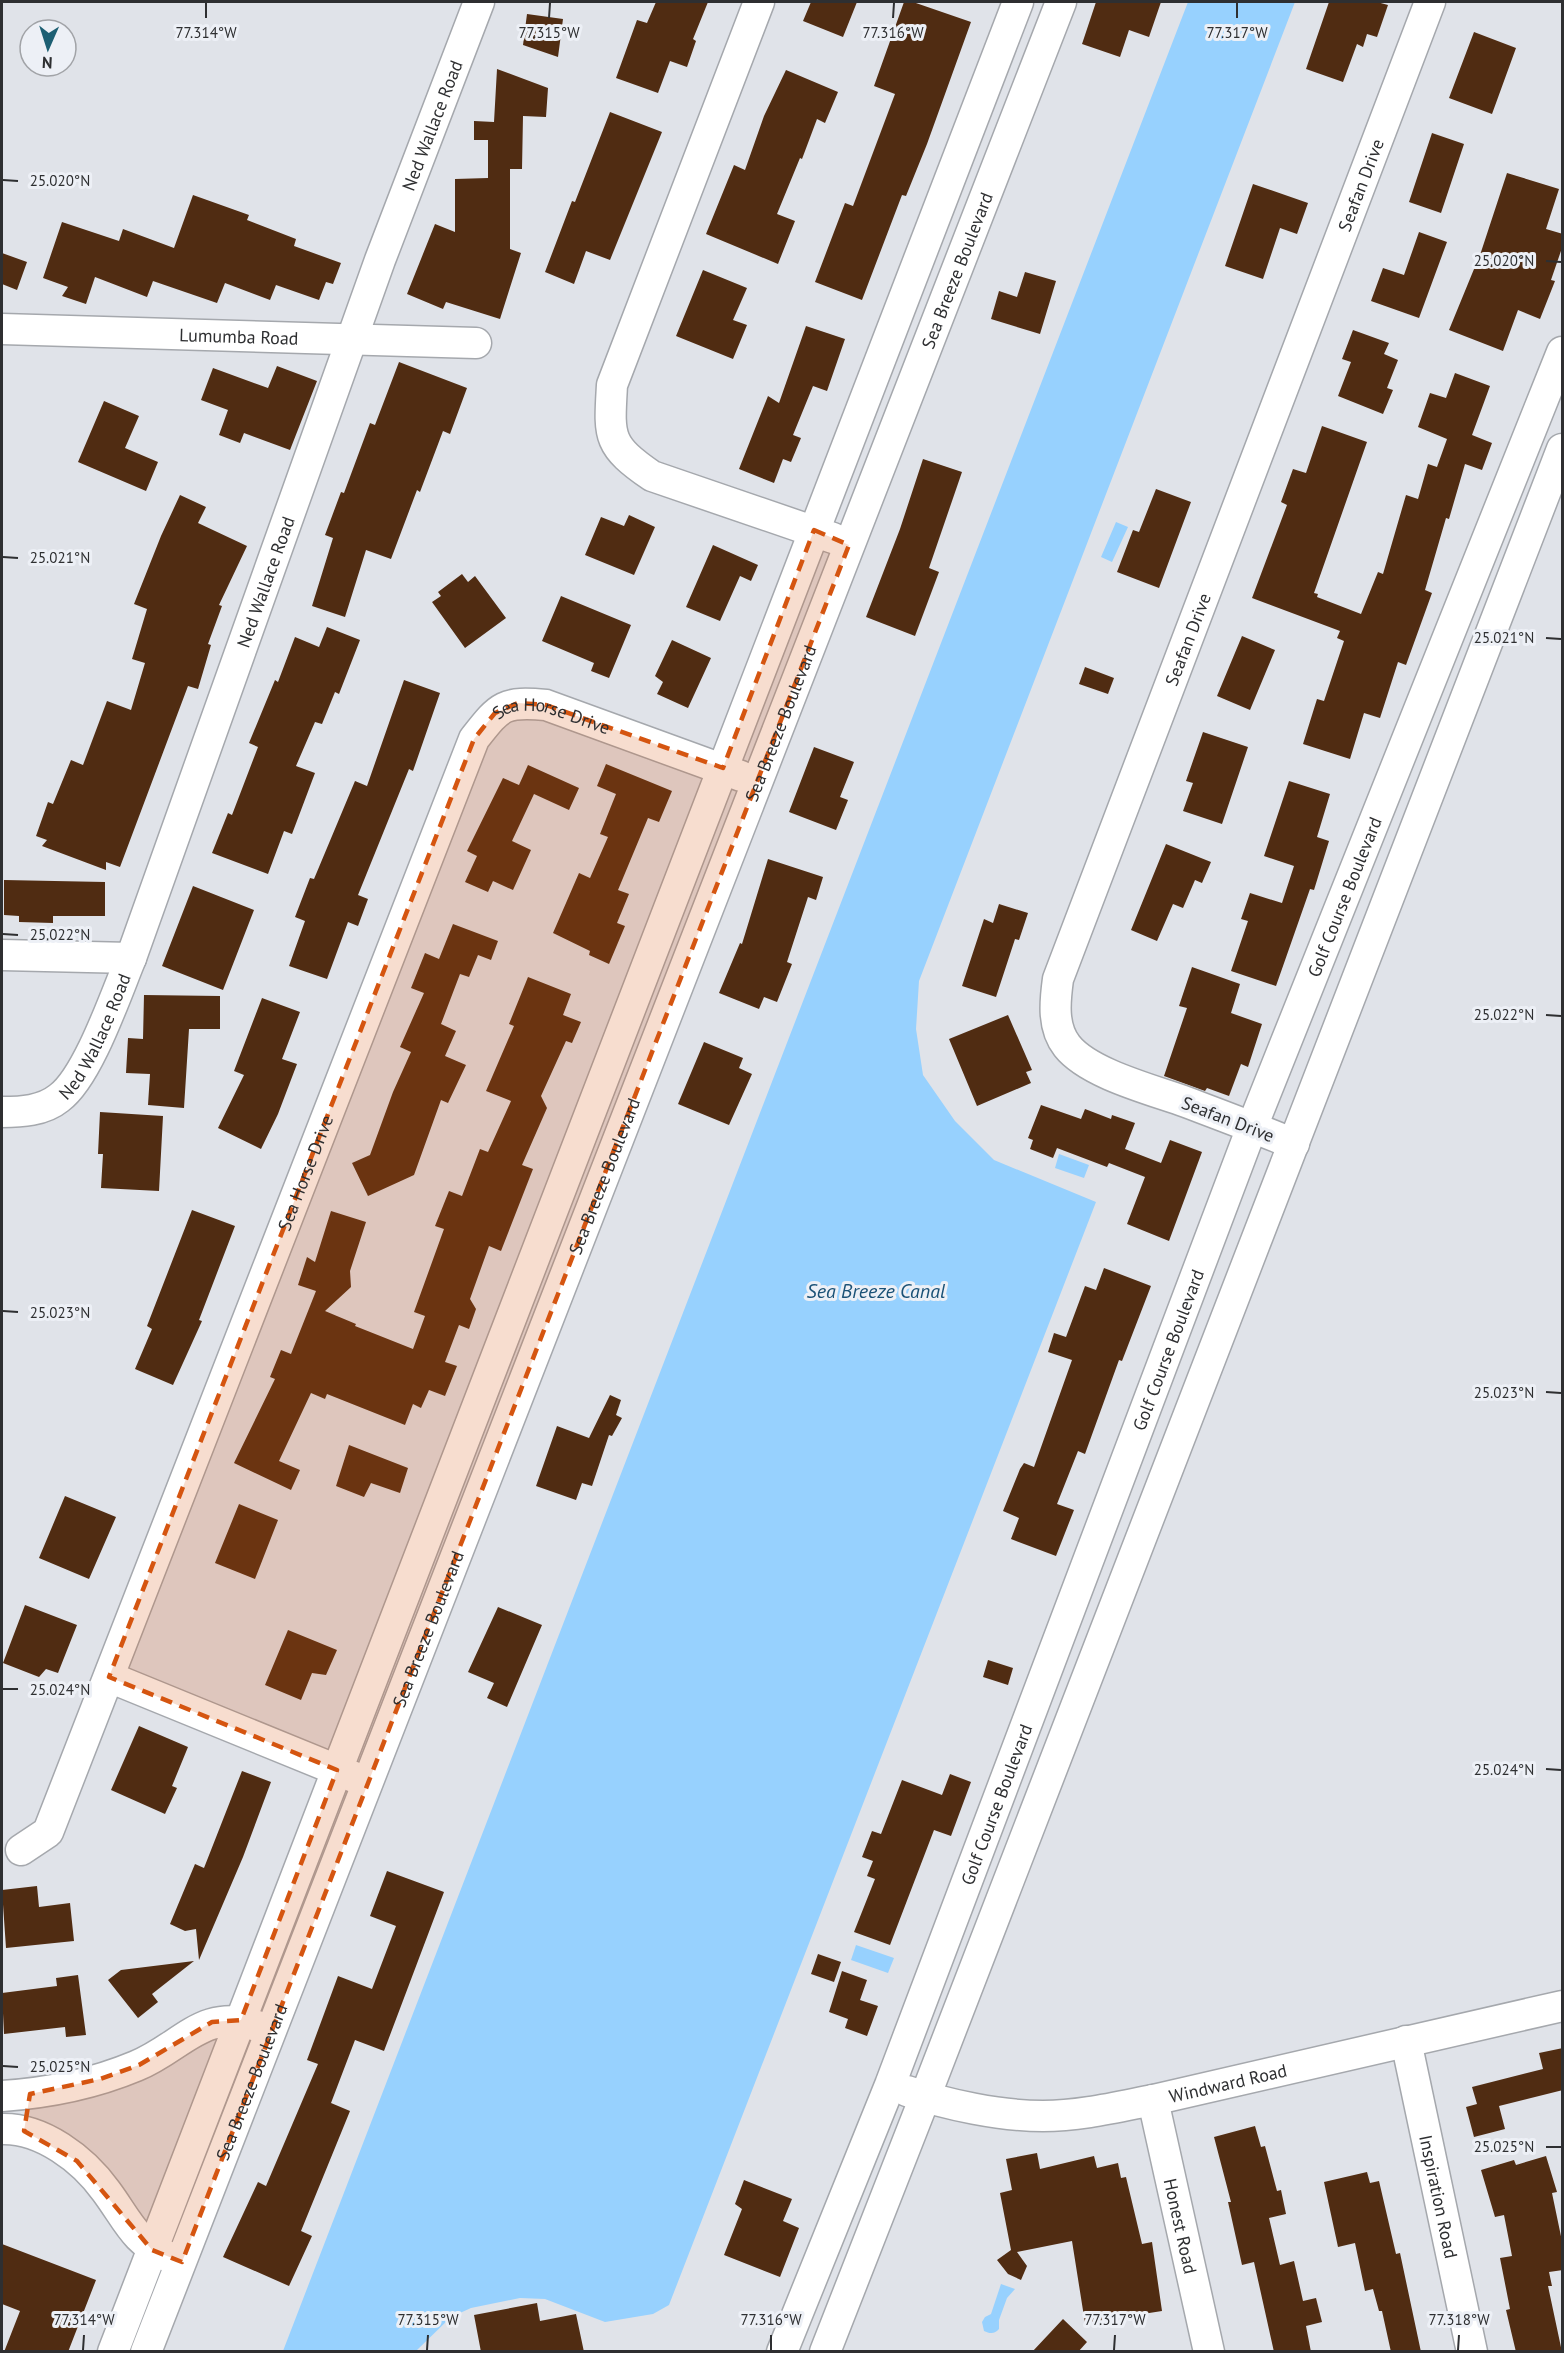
<svg xmlns="http://www.w3.org/2000/svg" width="1564" height="2353" font-family="'PT Sans',sans-serif">
<style>
.water{fill:#97d1fe}
.building{fill:#502c12}
.lines{fill:none;stroke-linecap:round;stroke-linejoin:round}
.minor-casing{stroke:#a5a8ad;stroke-width:33}
.minor{stroke:#fff;stroke-width:30}
.marked{fill:#d55510;fill-opacity:0.2;stroke:#d55510;stroke-width:4.5;stroke-dasharray:12 8;stroke-linejoin:round}
.ticks{fill:none;stroke:#2e2f31;stroke-width:2}
.labels{text-anchor:middle;dominant-baseline:central;stroke-width:6;stroke-linejoin:round;paint-order:stroke}
.street-label{font-size:18px;fill:#2e2f31;stroke:#edf0f6}
.water-label{font-size:20px;font-style:italic;fill:#1b5277;stroke:#edf0f6}
.ticks-label{font-size:15px;text-anchor:middle;fill:#2e2f31;stroke:#edf0f6;stroke-width:6;stroke-linejoin:round;paint-order:stroke}
</style>
<rect width="100%" height="100%" fill="#e0e3e9"/>
<path class="water" d="M1188,2h107l-376,979 -3,48 7,46 32,46 39,39 102,42 -427,1103 -16,9 -48,8 -60,-23 -25,-1 -49,10 -20,9 -35,34h-133z
M1116,522l12,5 -16,35 -11,-5z
M1059,1154l30,11 -5,13 -29,-10z
M856,1945l38,13 -6,15 -37,-13z
M1001,2284l14,5 -8,9 -8,22v9c-4,5 -9,5 -15,2l-2,-9 3,-5 6,-3z"/>
<path class="building" d="M656,2h52l-15,37 3,2 -9,26 -17,-6 -12,32 -42,-15 21,-58 10,3z
M811,2h46l-14,35 -40,-16z
M904,2h9l58,20 -44,122 -21,52 -4,-1 -40,105 -47,-18 30,-79 8,3 42,-112 -21,-8z
M1096,2h65l-12,35 -20,-7 -9,27 -38,-13z
M1329,2h48l11,3 -11,32 -10,-3 -4,13 -6,-3 -14,38 -37,-13z
M527,14l36,5 -5,38 -35,-12z
M1474,32l42,16 -24,66 -43,-16z
M497,69l51,19 -2,29 -23,-1 -1,53h-12v80l11,4 -21,66 -54,-17 -3,7 -36,-15 28,-70 20,8v-53l33,-1v-38h-14v-19l20,1z
M786,70l52,22 -13,31 -8,-4 -15,40 -2,-1 -23,56 18,7 -17,43 -72,-30 28,-69 11,5 19,-54z
M610,112l52,20 -52,128 -24,-9 -12,33 -29,-12 27,-71 3,1z
M1432,133l32,11 -23,69 -32,-11z
M1507,173l52,16 -13,40 17,5v11l-12,35 4,1 -15,38 -22,-9 -15,41 -54,-21 32,-78z
M1253,184l55,19 -11,31 -17,-6 -17,51 -38,-13z
M193,195l56,20 -2,5 49,19 -2,7 47,17 -8,21 -7,-2 -7,18 -43,-15 -6,15 -45,-17 -8,20 -64,-22 -6,16 -52,-20 -9,27 -24,-8 6,-9 -25,-9 19,-56 57,19 4,-12 51,19z
M1419,232l28,10 -28,76 -48,-17 12,-33 21,7z
M2,253l25,9 -10,28 -15,-6z
M703,270l44,18 -14,32 14,5 -14,34 -57,-23z
M1025,272l31,9 -16,53 -49,-15 8,-28 18,6z
M806,326l39,13 -18,52 -14,-5 -20,49 8,3 -10,24 -8,-3 -9,24 -35,-14 29,-73 11,7z
M1353,330l36,13 -5,11 14,6 -11,28 6,2 -10,24 -45,-18 13,-34 -9,-3z
M399,362l68,26 -17,46 -7,-3 -23,61 -3,-2 -26,69 -25,-9 -21,67 -33,-11 21,-68 -8,-3 16,-43 3,1 26,-70 5,2z
M277,366l40,15 -27,69 -46,-17 -4,10 -21,-8 9,-25 -27,-10 12,-32 55,20z
M1455,373l35,13 -18,49 20,8 -10,27 -17,-6 -16,55 -3,-1 -21,72 7,3 -26,72 -8,-3 -18,56 -16,-5 -14,46 -47,-15 14,-45 7,2 20,-60 -7,-3 3,-7 -88,-33 35,-93 -6,-3 12,-33 13,4 16,-47 45,16 -53,151 4,1 -1,3 44,17 17,-42 5,2 23,-79 12,4 10,-35 9,3 10,-28 -29,-12 12,-34 16,5z
M104,401l35,15 -14,32 33,14 -12,29 -68,-29z
M923,459l39,13 -33,96 10,4 -24,64 -49,-19 34,-88z
M1156,489l35,13 -32,86 -42,-16 16,-42 6,2z
M180,495l26,12 -8,16 49,23 -28,59 3,1 -14,38 3,1 -13,44 -10,-3 -68,181 -14,-5v8l-64,-24 5,-6 -11,-4 12,-34 5,2 18,-44 12,5 24,-64 24,9 14,-47 -13,-4 15,-50 -13,-5 27,-68z
M629,515l26,12 -21,48 -49,-20 16,-38 23,9z
M713,545l45,20 -7,16 -11,-5 -20,45 -34,-14z
M462,574l6,8 7,-6 31,42 -41,30 -33,-46 9,-6 -3,-4z
M561,596l70,29 -22,53 -18,-7 3,-8 -52,-22z
M327,627l33,13 -21,54 -4,-2 -13,32 -7,-2 -19,44 19,7 -23,61 -8,-3 -16,43 -56,-21 16,-40 4,2 26,-68 -9,-4 26,-63 3,2 17,-45 24,10z
M1242,636l33,14 -25,60 -33,-14z
M672,640l39,18 -23,50 -31,-14 6,-12 -8,-6z
M1085,667l29,11 -6,16 -29,-10z
M404,680l36,13 -27,78 -4,-2 -51,126 10,4 -10,27 -10,-4 -21,57 -38,-13 16,-45 -10,-4 15,-39 4,1 41,-98 12,5z
M1203,732l45,15 -26,77 -39,-13 10,-28 -7,-2z
M814,747l40,15 -14,35 8,3 -12,30 -47,-18z
M606,764l66,27 -13,31 -11,-4 -30,72 11,4 -12,29 8,3 -16,38 -20,-9 1,-4 -37,-18 26,-60 11,5 18,-41 -8,-3 16,-40 -19,-8z
M528,765l51,23 -10,22 -35,-16 -22,47 19,9 -18,40 -20,-9 -5,11 -23,-10 12,-26 -10,-5 36,-73 16,7z
M1289,781l41,13 -13,43 12,4 -15,49 -4,-1 -34,97 -45,-15 17,-50 -7,-2 9,-26 32,10 12,-37 -30,-10z
M1166,844l45,18 -9,21 -7,-3 -12,28 -10,-4 -16,37 -26,-11z
M768,859l55,18 -7,23 -8,-3 -21,65 5,2 -15,38 -13,-5 -5,12 -40,-16 21,-50 2,1z
M4,880l101,2v34h-52v7l-34,-1v-6l-15,-1z
M193,886l61,24 -31,80 -61,-24z
M999,904l29,9 -9,27 -4,-1 -19,58 -34,-11 22,-67 9,4z
M453,924l45,17 -7,19 -13,-5 -9,22 -9,-3 -19,50 15,7 -11,25 21,9 -18,38 -7,-3 -27,75 -46,21 -16,-33 18,-8 23,-63 18,-40 -11,-5 24,-54 -13,-5 14,-35 14,6z
M1192,967l48,17 -9,29 31,11 -14,43 -7,-3 -12,32 -22,-8 -2,3 -41,-15 23,-68 -8,-2z
M528,977l43,17 -8,21 18,7 -9,21 -6,-2 -25,55 6,12 -25,57 11,4 -32,82 -12,-5 -19,53 6,10 -7,20 -10,-4 -14,37 12,4 -12,30 -16,-6 -8,18 -8,-4 -8,21 -78,-31 -2,5 -14,-6 -32,68 21,9 -9,20 -57,-27 41,-84 -5,-2 11,-27 10,4 25,-63 -18,-6 9,-28 8,5 16,-51 35,11 -16,49 1,16 -26,24 31,13 -1,2 58,23 12,-33 -11,-4 30,-83 -9,-3 14,-35 13,5 18,-47 8,3 23,-51 -25,-10 28,-65 -5,-2z
M144,995l76,1v33h-31l-5,79 -36,-3 2,-31 -24,-1 2,-35 15,1z
M262,998l38,14 -18,47 15,5 -19,50 -17,35 -43,-21 26,-53 -10,-4z
M1008,1015l24,55 -6,2 5,11 -54,23 -28,-67z
M704,1042l39,16 -4,10 13,6 -23,51 -51,-21z
M1041,1105l40,14 4,-10 26,10 1,-4 23,8 -10,26 36,14 9,-23 32,12 -33,89 -42,-17 18,-47 -36,-14 -2,4 -50,-19 -4,10 -23,-9 3,-9 -5,-2z
M100,1112l63,4 -4,75 -58,-3 2,-34h-5z
M192,1210l43,16 -36,94 3,1 -29,64 -38,-16 17,-40 -5,-3z
M1104,1268l47,18 -29,75 -3,-1 -34,94 -7,-3 -21,53 17,6 -18,46 -45,-17 8,-21 -16,-7 17,-42 4,-6 10,4 38,-107 -24,-8 6,-19 12,4 19,-51 11,4z
M610,1395l11,5 -5,15 6,3 -10,18 -3,-1 -17,51 -10,-3 -6,17 -40,-14 21,-60 32,12z
M349,1445l59,23 -8,25 -29,-10 -7,14 -28,-11z
M65,1496l51,21 -27,62 -50,-21z
M239,1504l39,16 -23,59 -40,-16z
M25,1605l52,20 -19,48 -12,-4 -7,8 -36,-14z
M498,1607l44,18 -35,82 -20,-9 7,-15 -26,-11z
M288,1630l49,20 -11,25 -14,-2 -11,27 -36,-15z
M988,1660l25,8 -5,17 -25,-8z
M139,1726l49,21 -16,39 5,2 -12,26 -54,-24z
M242,1771l29,11 -28,75 -44,103 -3,-31 -11,2 -15,-7 25,-60 9,4z
M950,1774l21,8 -20,54 -17,-6 -44,115 -36,-13 21,-53 -8,-3 6,-15 -11,-4 10,-26 9,3 21,-54 40,15z
M387,1871l57,21 -60,159 -29,-11 -24,63 19,8 -49,120 11,5 -23,50 -66,-29 35,-75 8,4 52,-122 -11,-4 31,-84 34,13 24,-63 -26,-10z
M37,1886l2,21 31,-4 4,38 -68,7 -4,-58z
M818,1954l23,8 -7,20 -23,-8z
M194,1961l-42,33 6,8 -20,16 -30,-38 13,-10z
M842,1971l25,9 -7,20 18,6 -11,30 -22,-8 3,-9 -19,-7z
M78,1975l8,60 -20,2 -1,-10 -61,7 -2,-41 55,-7 -1,-8z
M1563,2048v42l-64,16 6,23 -31,8 -8,-30 11,-3 -5,-17 71,-18 -4,-16z
M1255,2126l6,21 4,-1 12,45 4,-1 5,24 -17,4 11,47 14,-4 9,40 13,-3 6,24 -16,4 5,26h-37l-20,-90 -12,3 -14,-63h3l-17,-65z
M1037,2153l3,16 54,-13 3,12 21,-5 3,15 5,-1 16,67 10,-2 10,69 -77,12 -13,-82 -55,11 10,14 -6,14 -13,-6 -11,-14 14,-10 -11,-57 12,-3 -6,-31z
M1546,2156l11,36 -5,1 11,53v24l-14,2 3,14h-4l14,66h-46l-10,-42 4,-1 -10,-51 12,-2 -8,-41 -9,2 -14,-47 33,-10 2,5z
M1367,2172l3,11 9,-2 17,73 4,-1 21,99h-30l-9,-41h-3l-6,-22 -8,2 -10,-48 -17,4 -14,-65z
M744,2180l48,19 -9,22 16,7 -19,49 -56,-22 18,-46 -7,-5z
M2,2244l94,36 -28,72h-64l16,-41 -18,-7z
M537,2303l3,18 36,-7 8,38h-103l-7,-37z
M1063,2319l24,23 -9,10h-46z"/>
<g class="lines">
<g class="minor-casing">
<g id="minor">
<path d="M759,2l-147,383c-3,52 -5,60 40,91l181,62"/>
<path id="s1" d="M2,329l474,14"/>
<path d="M2,955l129,3"/>
<path id="s2" d="M2,1112c19,0 41,-1 57,-14 29,-21 57,-104 72,-140l249,-698 99,-258"/>
<path id="s3" d="M1294,1144c-36,-15 -71,-28 -108,-42 -33,-12 -97,-28 -119,-56 -15,-19 -12,-45 -9,-67l372,-977"/>
<path d="M109,1677l245,100"/>
<path id="s4" d="M21,1850l27,-18 426,-1093c26,-33 29,-38 72,-34l195,71"/>
<path id="s5" d="M1406,2041l66,311"/>
<path id="s6" d="M907,2091c40,14 94,25 136,25 37,0 74,-9 110,-16l409,-94"/>
<path d="M2,2096c46,-3 91,-12 134,-30 45,-18 67,-59 121,-40"/>
<path id="s7" d="M1153,2100l56,252"/>
<path d="M2,2129c40,-1 81,30 104,62 21,28 28,51 63,66"/>
<path d="M113,2352l905,-2350"/>
<path id="s8" d="M146,2352l915,-2350"/>
<path id="s9" d="M782,2352l108,-267 362,-958 310,-775"/>
<path d="M825,2352l100,-255 637,-1648"/>
</g>
</g>
<use href="#minor" class="minor"/>
</g>
<path class="marked" d="M814,530l35,15 -667,1717 -30,-12 -75,-89 -53,-30 6,-37 70,-15 39,-14 73,-43 29,-2 96,-250 -228,-93 365,-938 21,-26 23,-10 28,2 177,63z"/>
<path class="ticks" d="M206,18v-15M549,18l1,-15M893,18l1,-15M1237,18v-15M3,180l15,1M1546,261l15,1M3,557l15,1M1546,638l15,1M3,934l15,1M1546,1015l15,1M3,1311l15,1M1546,1392l15,1M3,1689h15M1546,1769l15,1M3,2066l15,1M1546,2147h15M83,2350l1,-15M427,2350l1,-15M771,2350v-15M1114,2350l1,-15M1458,2350l1,-15"/>
<g class="labels">
<g class="street-label">
<text stroke="none"><textPath href="#s2" startOffset="1104">Ned Wallace Road</textPath></text>
<text stroke="none"><textPath href="#s3" startOffset="1168">Seafan Drive</textPath></text>
<text stroke="none"><textPath href="#s8" startOffset="2234">Sea Breeze Boulevard</textPath></text>
<text stroke="none"><textPath href="#s1" startOffset="237">Lumumba Road</textPath></text>
<text stroke="none"><textPath href="#s2" startOffset="618">Ned Wallace Road</textPath></text>
<text stroke="none"><textPath href="#s3" startOffset="682">Seafan Drive</textPath></text>
<text stroke="none"><textPath href="#s8" startOffset="1748">Sea Breeze Boulevard</textPath></text>
<text stroke="none"><textPath href="#s4" startOffset="1298">Sea Horse Drive</textPath></text>
<text stroke="none"><textPath href="#s9" startOffset="1560">Golf Course Boulevard</textPath></text>
<text stroke="none"><textPath href="#s2" startOffset="132">Ned Wallace Road</textPath></text>
<text transform="translate(1228 1119) rotate(21)">Seafan Drive</text>
<text stroke="none"><textPath href="#s4" startOffset="740">Sea Horse Drive</textPath></text>
<text stroke="none"><textPath href="#s8" startOffset="1262">Sea Breeze Boulevard</textPath></text>
<text stroke="none"><textPath href="#s9" startOffset="1074">Golf Course Boulevard</textPath></text>
<text stroke="none"><textPath href="#s8" startOffset="776">Sea Breeze Boulevard</textPath></text>
<text stroke="none"><textPath href="#s9" startOffset="588">Golf Course Boulevard</textPath></text>
<text stroke="none"><textPath href="#s8" startOffset="290">Sea Breeze Boulevard</textPath></text>
<text stroke="none"><textPath href="#s6" startOffset="327">Windward Road</textPath></text>
<text stroke="none"><textPath href="#s5" startOffset="159">Inspiration Road</textPath></text>
<text stroke="none"><textPath href="#s7" startOffset="129">Honest Road</textPath></text>
</g>
<g class="water-label">
<text x="876" y="1291">Sea Breeze Canal</text>
</g>
</g>
<g class="ticks-label">
<text x="206" y="38">77.314°W</text>
<text x="549" y="38">77.315°W</text>
<text x="893" y="38">77.316°W</text>
<text x="1237" y="38">77.317°W</text>
<text x="60" y="186">25.020°N</text>
<text x="1504" y="266">25.020°N</text>
<text x="60" y="563">25.021°N</text>
<text x="1504" y="643">25.021°N</text>
<text x="60" y="940">25.022°N</text>
<text x="1504" y="1020">25.022°N</text>
<text x="60" y="1318">25.023°N</text>
<text x="1504" y="1398">25.023°N</text>
<text x="60" y="1695">25.024°N</text>
<text x="1504" y="1775">25.024°N</text>
<text x="60" y="2072">25.025°N</text>
<text x="1504" y="2152">25.025°N</text>
<text x="84" y="2325">77.314°W</text>
<text x="428" y="2325">77.315°W</text>
<text x="771" y="2325">77.316°W</text>
<text x="1115" y="2325">77.317°W</text>
<text x="1459" y="2325">77.318°W</text>
</g>
<rect width="1564" height="2353" fill="none" stroke="#2e2f31" stroke-width="6"/>
<g transform="translate(48 48) rotate(183)"><circle r="28" fill="#edf0f6" stroke="#a1a3a7" stroke-width="1.5"/>
<path d="M0-4.5L10 22L0 15L-10 22Z" fill="#1d5f73"/>
<text y="-9" font-size="16" font-weight="bold" text-anchor="middle" fill="#2e2f31">N</text>
</g>
</svg>
